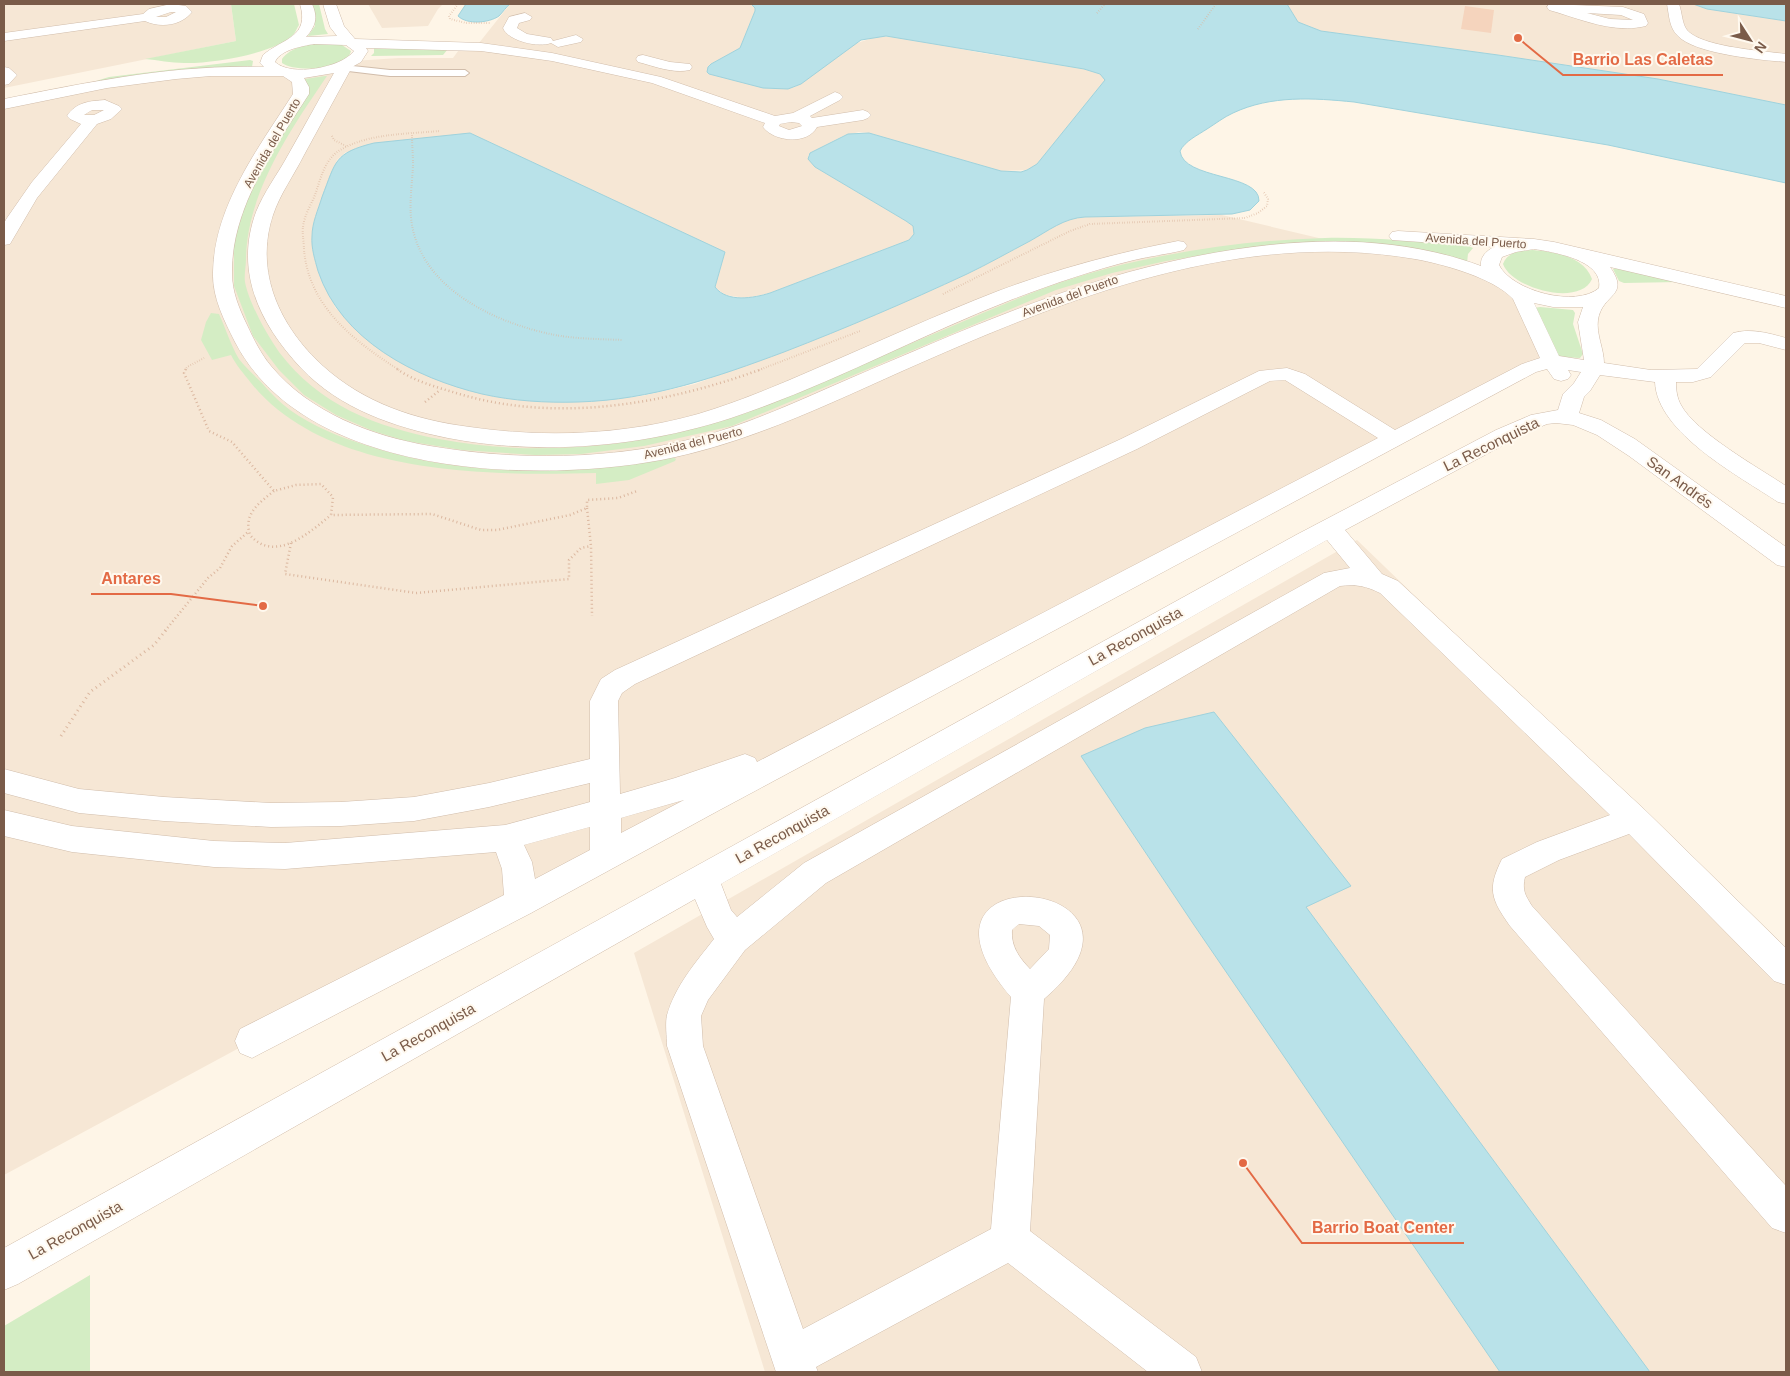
<svg xmlns="http://www.w3.org/2000/svg" width="1790" height="1376" font-family="Helvetica,sans-serif">
<style>
.residential{fill:#f6e7d5}
.green{fill:#d4edc4}
.water{fill:#b9e2e9;stroke:#9fd2dc}
.building{fill:#f5d4bd}
.lines{fill:none;stroke-linecap:round;stroke-linejoin:round}
.service-casing{stroke:#d1bdab;stroke-width:2}
.minor-casing{stroke:#d1bdab;stroke-width:1}
.path-far2{stroke:#dbb79f;stroke-width:2;stroke-dasharray:0.5 2;stroke-linecap:butt}
.path-far1{stroke:#dbb79f;stroke-width:2.5;stroke-dasharray:1 3;stroke-linecap:butt}
.path{stroke:#dbb79f;stroke-width:3;stroke-dasharray:1 4;stroke-linecap:butt}
.service{fill:#fff;fill-rule:evenodd}
.minor{fill:#fff;fill-rule:evenodd}
.labels{text-anchor:middle;dominant-baseline:central;stroke-width:4;stroke-linejoin:round;paint-order:stroke}
.far-street-label{font-size:12px;fill:#7a5b49;stroke:#fff9ef}
.street-label{font-size:15px;fill:#7a5b49;stroke:#fff9ef}
.leader{fill:none;stroke:#e36a45;stroke-width:2}
.callout-dot{fill:#e36a45;stroke:#fff9ef;stroke-width:2}
.callout-label{font-size:16px;text-anchor:middle;font-weight:bold;fill:#e36a45;stroke:#fff9ef;stroke-width:4;stroke-linejoin:round;paint-order:stroke}
</style>
<rect width="100%" height="100%" fill="#fef5e7"/>
<path class="residential" d="M4,4h227l5,37 -232,47z
M368,4h75l-5,5 -10,17 -46,2z
M510,4h241l4,4v3l-15,37 -29,16 -2,10 62,15 24,-2 59,-43 25,-8 21,1 82,16 102,16 16,5 5,6 -68,84 -10,6 -26,1 -132,-38 -10,-1 -16,4 -33,17 -2,3 7,11 91,54 7,5 1,8 -5,6 -139,53 -24,5 -21,-3 -10,-8 10,-35 -379,-100 -9,8 -25,77 5,29 18,41 30,31 40,26 39,18 39,12 22,4 73,4 64,-6 53,-12 127,-47 113,-48 52,-25 80,-45 18,-2 137,-2 139,33 47,4 95,30 49,79 -1300,680 -248,134v-1071l72,-15 90,-13 136,-2 51,-13 46,-3h54l11,-15h15z
M1287,4h406l14,5 79,12v84l-128,-26 -160,-24 -177,-24 -23,-9z
M1357,540l429,414v418h-1021l-131,-419z"/>
<path class="green" d="M231,4h63l5,21c-2,3 -4,8 -6,10 -19,19 -83,29 -109,28 -13,0 -26,-3 -39,-4l91,-18z
M311,4h8l6,25 3,5 -20,2 7,-10z
M334,44l8,1 9,6c-4,19 -55,22 -69,12v-4c11,-15 35,-16 52,-15z
M374,47l74,2 -5,6 -71,1h-1l3,-3z
M250,60l3,1 -1,6 -156,14 13,-4z
M325,76h2c-36,53 -80,116 -81,183 0,7 -2,16 -1,23 4,21 22,53 34,70 40,53 97,75 160,87 94,18 194,9 286,-19 32,-10 63,-24 94,-37 43,-19 86,-37 129,-55 53,-23 106,-46 161,-60 71,-18 143,-28 216,-30 47,-1 94,4 141,7l7,3 -5,6 -1,9 -55,-14 -185,2 -61,10 -54,12 -56,17 -324,136 -88,20 -63,8 -46,1 -73,-5 -56,-9 -33,-10 -37,-16 -32,-20 -25,-25 -26,-34 -19,-50v-46l12,-37 59,-124z
M1533,250c21,2 51,6 59,29 -12,28 -80,10 -89,-15 5,-13 18,-13 30,-14z
M1617,268l62,14 -55,1 -5,-2 -6,-12z
M1540,307l33,3 2,3 -2,11 10,30 -3,4 -18,-1 -7,-2 -21,-47z
M211,313l8,1c7,15 12,32 20,45 6,8 14,15 21,22 9,10 19,21 30,29 22,16 50,27 75,35 99,33 205,31 306,11l5,3 -1,2 -46,19 -33,4v-11c-108,3 -270,3 -345,-90 -7,-9 -15,-18 -20,-28l-19,5 -11,-20 5,-18z
M90,1275v97h-86v-46z"/>
<path class="water" d="M466,4h44c-4,3 -7,8 -11,12 -10,7 -32,9 -41,0z
M751,4h536l11,18 23,9 177,24 160,24 128,26v78l-178,-38 -254,-43c-40,-4 -83,-7 -121,11 -9,4 -18,11 -26,16 -9,6 -22,12 -27,22 3,29 80,22 79,50l-9,9 -18,4 -147,3c-21,1 -37,14 -55,24 -21,11 -42,23 -63,33 -60,28 -121,54 -183,78 -67,25 -133,48 -206,50 -32,1 -65,-1 -96,-8 -67,-16 -141,-54 -164,-123 -3,-11 -7,-23 -6,-35 0,-13 6,-26 10,-39 14,-36 12,-44 52,-54l96,-10 255,119 -10,35c12,16 39,11 55,6l139,-53 5,-6 -1,-8 -7,-5 -91,-54 -7,-8 2,-6 38,-19 21,-1 132,38 20,1 6,-2 10,-6 68,-84 -5,-6 -16,-5 -198,-33 -25,4 -60,44 -13,5 -25,-1 -54,-14 -2,-2 1,-5 3,-3 29,-16 15,-37v-3z
M1693,4h93v17l-79,-12z
M1214,712l137,174 -45,21 344,465h-150l-306,-447 -113,-169 64,-28z"/>
<path class="building" d="M1465,6l29,4 -3,23 -30,-4z"/>
<g class="lines">
<g class="service-casing">
<path id="service" d="M343,65l47,5h75l4,3 -4,3h-75l-50,-6v-4z"/>
</g>
<g class="minor-casing">
<path id="minor" d="M171,4l15,2 6,6c-11,14 -32,16 -47,9l-141,20v-8l139,-19 6,-5zM171,12h5l-10,5h-10z
M300,4h12c6,13 4,22 -6,33l31,-1 -7,-9 -7,-23h13l8,22 11,13 126,4 71,10 109,24 114,39 18,-3 42,-21 5,2 3,3 -3,3 -30,16 2,2 51,-8 5,2 3,3 -3,3 -5,2 -46,7c-9,18 -43,15 -54,0l2,-4 -113,-40 -100,-22 -71,-10 -115,-3 2,3 -7,11 -9,5c-16,29 -32,59 -48,88 -10,20 -24,39 -31,60 -19,57 7,112 50,151 41,37 92,54 147,61 75,11 154,8 228,-13 40,-12 78,-28 117,-45 61,-26 121,-54 183,-78 59,-22 118,-38 180,-50l6,1 3,4 -3,4c-16,4 -33,6 -50,10 -41,10 -81,24 -121,39 -95,37 -185,87 -282,119 -90,29 -189,38 -283,20 -54,-11 -108,-29 -147,-70 -41,-44 -67,-96 -45,-156 8,-20 21,-37 31,-55 16,-28 31,-56 47,-84l-30,5 5,9v7c-34,53 -78,114 -77,179 0,19 7,35 15,52 7,15 14,29 24,41 39,47 101,70 159,80 88,15 179,14 266,-8 54,-14 104,-38 155,-60 104,-44 207,-91 318,-116 102,-23 212,-33 312,4 -1,-9 5,-15 13,-19l-102,-7 -3,-4 3,-4 6,-1 136,8 20,3 232,54v12l-176,-41c21,30 -8,26 -12,53 -2,14 6,29 6,43l47,7 46,-1 36,-36c18,-5 35,0 53,5v12l-27,-7h-14l-34,34 -18,5h-17c0,8 1,16 5,23 14,27 78,63 105,81v18l-8,-2c-39,-26 -121,-69 -123,-120l-55,-7 -10,16 -6,6 -5,16 22,7 34,19 151,108v20l-9,-2 -148,-109 -32,-21 -24,-10 -17,-2 -9,1 -21,9 -181,97 37,44 16,7 247,229 141,138v37l-12,-4 -145,-147 -70,26 -34,17c-3,13 0,18 7,29l254,280v47l-14,-5 -262,-302c-19,-27 -23,-37 -8,-67l35,-17 73,-27 -230,-222c-14,-7 -24,-9 -40,-7l-514,297 -81,67 -37,50 -7,16 2,30 100,283 188,-100 20,-232c-127,-148 175,-119 33,2l-14,232 166,126 6,15h-54l-140,-109 -192,104 2,5h-42l-109,-326c0,-9 -2,-22 0,-31 8,-29 29,-53 47,-76l-7,-12 -12,-28 -677,385 -14,6v-42l1292,-713 200,-105 35,-15 27,-5 5,-16 11,-11 7,-11 -13,-2 3,5 -3,4 -7,2 -7,-2 -7,-10 -11,3 -822,441 -183,100 -279,145 -12,-5 -5,-12 5,-12 264,-134 -2,-26 -6,-17 -211,17 -71,-2 -142,-15 -68,-16v-26l68,16 142,15 71,2 220,-18 85,-23v-19l-101,24 -75,14 -73,5 -70,1 -107,-6 -85,-8 -75,-20v-24l75,20 85,8 107,6 70,-1 73,-5 75,-14 101,-24v-58l11,-22 14,-9 506,-231 138,-68 28,-3 18,6 90,56 127,-66 18,-6 -27,-59c-19,-21 -70,-35 -98,-40 -179,-31 -355,42 -515,113 -78,35 -155,72 -239,88 -130,24 -357,16 -426,-118 -11,-22 -23,-45 -22,-70 1,-66 46,-125 80,-178l-1,-12 -9,-6h-72l-35,3 -69,9 -103,21v-10c85,-17 172,-35 260,-32l-4,-4 3,-8c20,-17 47,-17 37,-51zM314,44l32,1 8,6c-13,17 -63,26 -79,11 5,-12 27,-16 39,-18zM791,122l8,1 3,3 -13,4 -10,-4 1,-2zM1534,249c19,3 70,11 65,39 -23,20 -87,3 -100,-23l3,-8 14,-5zM1534,303l19,4h30l-5,15 6,38 -25,-4zM1285,380l93,58 -621,324 -2,-4 -10,-4 -70,24 -55,16 -2,-93 4,-8 13,-9 502,-235 133,-68zM1327,540l23,28 -26,5 -520,290 -67,54 -6,-7 -10,-26zM684,800l-63,33v-15zM590,827v23l-55,29 -3,-17 -8,-17zM1019,924l20,2 11,9 -1,14 -19,20c-11,-12 -19,-22 -18,-39z
M1549,4l74,3 21,7 4,9 -2,3c-33,8 -65,-7 -97,-16l-2,-3zM1587,13l34,2 12,5 -23,-1z
M1667,4h12c3,8 3,20 8,26 14,17 77,21 99,24v8c-25,-2 -91,-8 -108,-26 -9,-8 -9,-22 -11,-32z
M525,13l7,4 -2,3 -11,3 -2,5 10,6 24,4 2,3 23,-6 7,4 -2,3 -23,5 -7,-4c-12,5 -43,-2 -48,-15l6,-11z
M643,55l27,7 20,2 2,3 -2,3c-17,4 -36,-4 -52,-8l-2,-3 2,-3z
M4,67l5,1 8,7 -8,9 -5,1z
M105,100l14,6 3,3 -11,10 -14,5 -60,74 -27,46 -6,1v-22l3,-5 25,-36 49,-58 -11,-5 -3,-3c9,-14 23,-15 38,-16zM92,110h12l-10,5h-10z"/>
</g>
<path class="path-far2" d="M458,4l-9,12 1,3 16,4h24
M1097,13l8,-9
M1198,29l18,-25
M412,135c0,10 1,20 1,30 -1,22 -5,44 0,65 14,62 86,94 142,105 22,4 45,4 68,5
M332,136l2,4 12,6
M943,294l127,-63 20,-7 155,-6 13,-5 9,-7 1,-7 -5,-8
M185,370l2,-3 17,-9
M399,370c-45,-29 -90,-63 -95,-120 0,-8 -2,-16 -1,-23 1,-11 8,-22 12,-32 6,-17 9,-35 25,-45 30,-17 67,-16 100,-19
M759,370l101,-39"/>
<path class="path-far1" d="M186,369l-2,4 25,58 23,11 42,49 22,-6 25,-1 12,13 -2,18 101,-1 49,16h16l73,-15 17,-7v-8l31,-2 19,-7
M397,369c17,12 39,18 59,24 101,31 210,11 306,-24
M425,402l15,-12
M274,491c-15,12 -31,23 -24,44 25,29 60,-3 81,-20
M587,508l4,38 1,70
M291,543l-6,31 131,19 153,-14v-19l12,-12 10,-2
M165,631l43,-53 12,-10 12,-22 16,-14"/>
<path class="path" d="M61,736l29,-44 64,-47 12,-15"/>
<use href="#service" class="service"/>
<use href="#minor" class="minor"/>
</g>
<g class="labels">
<g class="far-street-label">
<text transform="translate(272 143) rotate(-60)">Avenida del Puerto</text>
<text transform="translate(1476 241) rotate(4)">Avenida del Puerto</text>
<text transform="translate(1070 296) rotate(-20)">Avenida del Puerto</text>
<text transform="translate(693 443) rotate(-14)">Avenida del Puerto</text>
</g>
<g class="street-label">
<text transform="translate(1491 444) rotate(-26)">La Reconquista</text>
<text transform="translate(1680 482) rotate(36)">San Andrés</text>
<text transform="translate(1135 636) rotate(-29)">La Reconquista</text>
<text transform="translate(782 834) rotate(-29)">La Reconquista</text>
<text transform="translate(428 1032) rotate(-29)">La Reconquista</text>
<text transform="translate(75 1230) rotate(-29)">La Reconquista</text>
</g>
</g>
<path class="leader" d="M1518 38L1563 75H1723M263 606L171 594H91M1243 1163L1302 1243H1464"/>
<g class="callout-dot">
<circle cx="1518" cy="38" r="5"/>
<circle cx="263" cy="606" r="5"/>
<circle cx="1243" cy="1163" r="5"/>
</g>
<g class="callout-label">
<text x="1643" y="65">Barrio Las Caletas</text>
<text x="131" y="584">Antares</text>
<text x="1383" y="1233">Barrio Boat Center</text>
</g>
<rect width="1790" height="1376" fill="none" stroke="#7a5b49" stroke-width="10"/>
<g transform="translate(1750 40) rotate(126)" stroke="#fff9ef" stroke-width="4" paint-order="stroke">
<path d="M0-4L9 19L0 12L-9 19Z" fill="#7a5b49"/>
<text y="-8" font-size="14" font-weight="bold" text-anchor="middle" fill="#7a5b49">N</text>
</g>
</svg>
